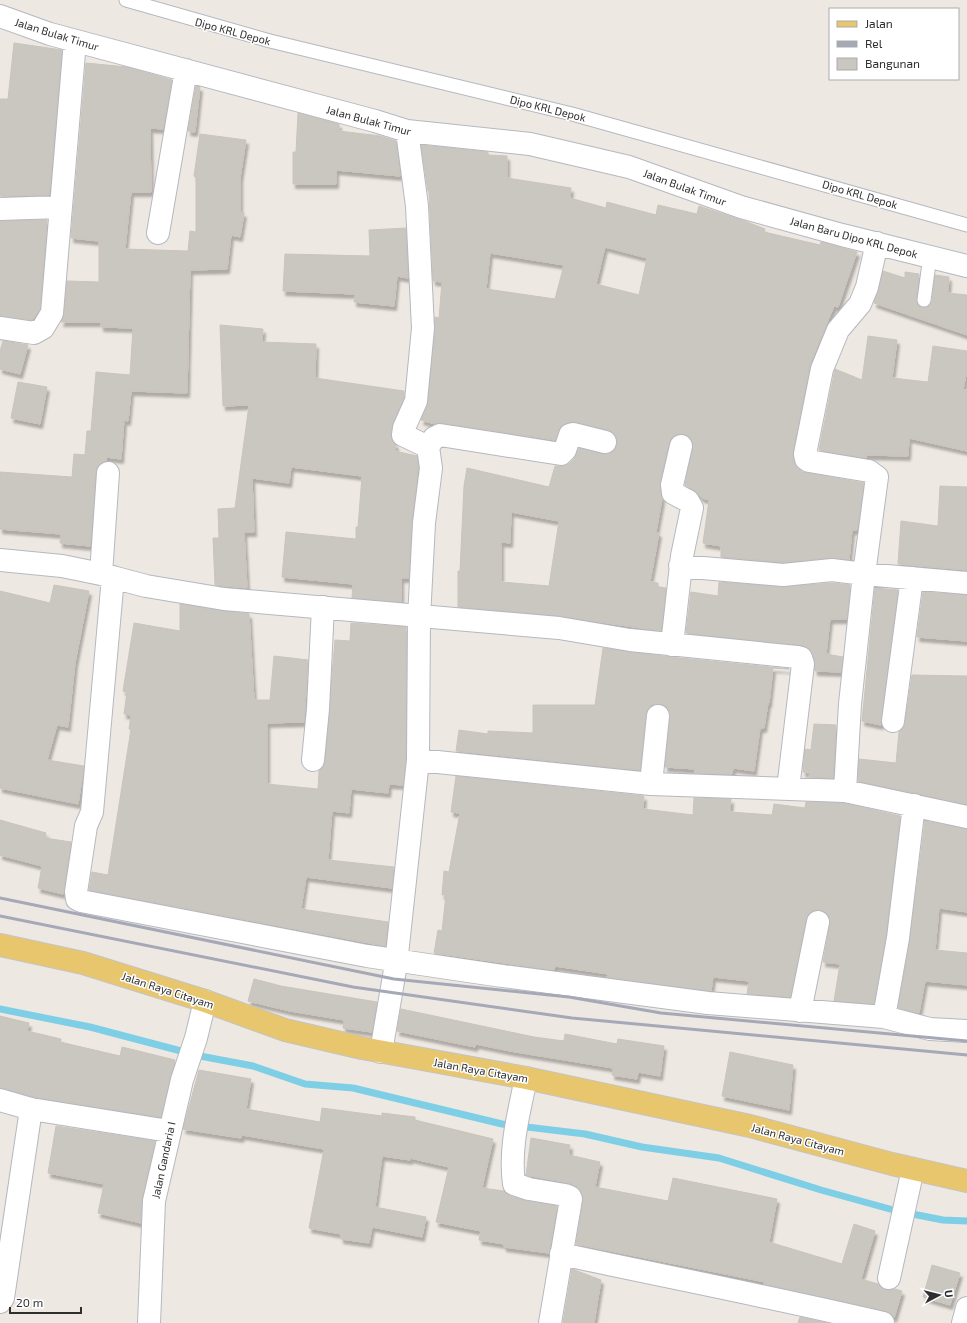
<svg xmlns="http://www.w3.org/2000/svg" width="967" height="1323" font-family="'Exo 2',sans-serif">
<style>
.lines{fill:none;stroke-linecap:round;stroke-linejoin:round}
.stream{stroke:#7ecfe6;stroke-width:7}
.building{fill:#cac6c0;stroke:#cac4bb;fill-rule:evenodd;filter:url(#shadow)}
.lane-casing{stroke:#b5b8c0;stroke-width:15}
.street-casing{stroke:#b5b8c0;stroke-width:24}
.primary-casing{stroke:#c4c4c4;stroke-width:24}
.lane{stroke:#fff;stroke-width:13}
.street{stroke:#fff;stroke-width:22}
.primary{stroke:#e7c66e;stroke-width:22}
.rail{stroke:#a5a8b6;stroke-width:3}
.labels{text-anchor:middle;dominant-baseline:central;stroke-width:3;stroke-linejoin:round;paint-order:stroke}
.street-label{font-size:11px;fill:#2e2e2e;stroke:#fff}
</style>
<defs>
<filter id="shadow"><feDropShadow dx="2.5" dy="4.5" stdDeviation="1" flood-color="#0004"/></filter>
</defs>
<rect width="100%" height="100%" fill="#eee8e2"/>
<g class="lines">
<path class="stream" d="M0,1009l90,18 110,29 53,10 52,18 48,4 149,36 83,10 57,13 77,11 102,32 76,21 46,9 24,1"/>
</g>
<path class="building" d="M14,43l48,7 -13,145 -49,1v-97h8z
M86,63l41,4 45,13 -9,49 -13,-1 1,64h-20l-6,57 63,2 2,-20 6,1v-55l-2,-1 6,-42 46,6 -6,38v34l4,1 -4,24 -9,-2 -4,34 -37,1 -3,123 -56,-2 -3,30 -4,-1 -3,39 -15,-2v4l-8,5 -2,6 -6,74 -30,-3 1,-9 -61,-5v-57l72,5 2,-23 11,1 2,-24h4l5,-59 34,3 3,-47 -32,-1v-5h-40l3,-8 3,-33 32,1v-41l-28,-3z
M196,86l4,1 -5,45 -7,-1z
M298,113l41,11v7l41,5 16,5 4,35 -64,-6v14h-43v-32h3z
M421,145l67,7v3l19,1v22l64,10 -1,10 36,10 1,-6 49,13 2,-10 39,9 2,-8 48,16 18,7 -1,3 56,13 1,-3 36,10 -19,55 -4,-1 -24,58 -17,88 1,10 8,10 62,11 -7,47h-5l-3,30 -18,-2 -48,4 -62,-5v-11l-18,-3 6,-43 -7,-2 -8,-8 -9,-5 8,-42 -4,-6 -6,-3h-5l-6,3 -3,6 -9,39 2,17 -6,33 3,1 -9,49 8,1v4l8,1 -5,43 -101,-15 -102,-9v-36h2l4,-85 3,-18 82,19 6,-21h10l5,-3 4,-4 5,-11 29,6 6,-4 3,-5v-6l-3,-6 -6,-3 -32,-8h-7l-8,4 -6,14 -113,-17 -7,1 -14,-4 7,-18 7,-85 4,1 3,-36 -9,-1 -4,-90h-1zM605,247l42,11 -8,37 -43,-11zM490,253l74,12 -9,34 -69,-10zM511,512l48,9 -10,65 -48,-4v-40l9,1z
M47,220l-7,89 -8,11 -32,-4v-95z
M406,228l2,50 -11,-2 -3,30 -40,-4 1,-8 -72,-3 2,-37 85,2 -1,-26z
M883,271l22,7v-6l14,2 -3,25 3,7 4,2 7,-3 2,-4 3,-26 14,2 -1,16 19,2v40l-93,-32z
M220,325l43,4 -1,13 54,2 -1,34 89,13v7l-12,28v14l4,5 -1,6 22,5 1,12 -6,53 -3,57h-8v24l-49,-4 1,-14 -71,-7 4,-45 70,7v-12h2l4,-51 -71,-9 -2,16 -37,-5 2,54h-10l3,56 -32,-3 -2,-47h6l-1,-29 17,-1 14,-103 -26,1z
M868,336l29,4 -5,38 36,4 5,-36 34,5v19l-4,20h4v61l-58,-13 -1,18 -42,-1v3l-47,-8 16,-81 27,11z
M3,341l25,4 -8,29 -20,-5v-18z
M18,382l29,5 -7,37 -29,-6z
M940,486l27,1v83l-69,-6 3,-43 37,5z
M719,582l63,5 50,-4 18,2 -3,34h-17l-4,35 17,3 -2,15 -26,-1 -2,-17 -4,-5 -5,-3 -118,-13 5,-41 27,4z
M54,585l35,6 -14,72 -7,64 -11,-2 -10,35 37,6 -6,38 -78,-16v-197l50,12z
M875,588l23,2 -17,135 -19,-4z
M923,592l44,3v46l-50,-4z
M180,604l69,10 5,86h16l4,-44 34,4 -4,62 -37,1v61l51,5 1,-18 4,-4 2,-6 10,-121 15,1 1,-18 55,4v132l-3,26 -14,-1 -1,9 -37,-4 -2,24 -17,-2 -4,49 66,7 -2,21 -86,-11 -5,32 87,13 -3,24 -296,-56 3,-18 16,3 23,-146h-2l2,-14 -7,-1 3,-22 -4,-1 11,-68 46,8z
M603,648l67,9 119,12 -16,-1 -4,35h-1l-4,25h-4l-6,43 -21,-3 -1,6 -37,-1v-4l-30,-2 5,-50v-6l-4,-5 -7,-2h-6l-5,4 -2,6 -6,56 -184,-19 3,-21 29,4v-3l45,2v-28h62z
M912,675l55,1v128l-109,-23 1,-22 37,4 3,-31 4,-4 2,-5z
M814,724l22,1 -3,53 -24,-1 1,-4 -7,-1 2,-23 6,1z
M456,776l188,20 -1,13 50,6 1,-17 37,1 -1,13 42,3 2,-11 31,4 1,-6 37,1 57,13 -14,120 -12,68 -40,-3 6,-37 -17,-2 7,-38v-6l-3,-5 -7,-3h-6l-5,3 -3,7 -16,77 -43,-3 2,-13 -36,-4 -2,14h-2l-102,-14 1,-3 -53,-8 -1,4 -120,-17 4,-23 4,1 4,-36h-4l2,-24 5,1 11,-59 -9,-1z
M0,820l46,13 -1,5 26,4 -8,52 -25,-6 4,-22 -42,-11z
M925,821l42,8v83l-28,-4 -4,42 32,3v32l-42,-4 -6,32 -21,-5 12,-69z
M254,979l27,7 96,16 -5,30 -29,-4 1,-8 -54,-9 -42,-10z
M401,1009l133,28 30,4 1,-7 52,10 1,-5 46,7 -4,30 -22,-4 -1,7 -25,-4 1,-7 -103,-17 -34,-7 -1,3 -78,-16z
M0,1016l29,7 -2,8 34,8 -1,3 60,14 2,-9 53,13 -14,57 -127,-20 -34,-9z
M730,1052l63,13 -4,45 -67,-14z
M199,1070l52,9 -5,30 74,13 2,-14 60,8v-3l33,4v3l78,19 -11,49 22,3 6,5 17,5 30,5 -8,47 -45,-6v-3l-25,-4 2,-9 -45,-9 13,-55 -39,-9v2l-28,-4 -7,51 51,10 -4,20 -50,-10 -3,16 -28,-4v-5l-32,-6 15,-79 -82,-14 -1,3 -58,-9z
M56,1126l99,15 -13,57 -1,25 -43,-10 6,-29 -56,-11z
M531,1138l39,7 -1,10 31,7 -5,25 73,14 5,-23 104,21 -8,43 73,22 12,-40 21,7 -14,48 17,5 8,6 9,-1 7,2 -8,27 -8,-7 -122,-27 1,-2 -189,-38 7,-43 -1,-8 -7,-7 -6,-3 -43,-8z
M932,1265l28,8 -10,32 -27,-8z
M572,1269l29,11 -7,43h-31z
M800,1317l27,6h-29z"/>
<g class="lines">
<g class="lane-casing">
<path id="lane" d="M126,0l144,41 302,73 395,111
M924,300l6,-44"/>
</g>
<g class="street-casing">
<path id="street" d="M0,16l50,18 325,87 32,10 123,13 99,23 112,40 101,28 125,31
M0,209l61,-2
M158,233l28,-163
M0,328l34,5 9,-5 9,-15 23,-272
M428,447l6,-9 6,-3 121,19 4,-4 5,-15 3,-1 32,8
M0,560l62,6 39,8 45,12 78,13 335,29 71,12 167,17 4,1 2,6 -15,125
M680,566l103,9 49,-5 32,4 13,-97 -8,-6 -60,-10 -3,-2 -1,-5 17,-85 16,-39 22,-26 7,-17 10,-44
M101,574l7,-101
M113,577l-21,235 -6,14 -10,66 1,7 4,2 286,55 128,19 213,28 176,14 46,12 37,2
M672,645l10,-89 10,-48 -4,-7 -15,-8 -1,-8 9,-39
M893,721l19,-143
M313,760l5,-51 5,-102
M418,760l233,24 194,7 122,26
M651,784l7,-68
M845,791l5,-87 14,-130 103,9
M800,1011l18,-89
M884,1017l14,-79 16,-133
M381,1052l15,-88 22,-204 1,-142 5,-95 7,-55 -3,-21 -25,-12 1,-7 12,-27 7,-73 -6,-122 -10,-75
M526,1078c-7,35 -17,70 -12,106l15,5 36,6 5,2 1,2 -21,124
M0,1100l31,9 138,22
M561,1254c107,23 215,44 322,69
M889,1278l24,-109
M0,1302l3,-4 28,-189
M149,1323l5,-122 28,-121 14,-42 9,-37
M963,1323l4,-15"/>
</g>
<g class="primary-casing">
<path id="primary" d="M0,945l83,18 122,38 80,29 77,18 164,30 224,48 142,38 75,17"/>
</g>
<use href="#lane" class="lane"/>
<use href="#street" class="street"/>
<use href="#primary" class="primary"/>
<path class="rail" d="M0,898l394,81 175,18 92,16 306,28
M0,916l353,71 219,31 395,37"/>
</g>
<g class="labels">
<g class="street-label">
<text transform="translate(233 31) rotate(15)">Dipo KRL Depok</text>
<text transform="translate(57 34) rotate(17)">Jalan Bulak Timur</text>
<text transform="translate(548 108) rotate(14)">Dipo KRL Depok</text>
<text transform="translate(369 120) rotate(15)">Jalan Bulak Timur</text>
<text transform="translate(685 187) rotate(20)">Jalan Bulak Timur</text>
<text transform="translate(860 194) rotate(16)">Dipo KRL Depok</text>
<text transform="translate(854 237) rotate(15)">Jalan Baru Dipo KRL Depok</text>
<text transform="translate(168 990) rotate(18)">Jalan Raya Citayam</text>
<text transform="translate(481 1070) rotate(10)">Jalan Raya Citayam</text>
<text transform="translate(798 1139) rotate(15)">Jalan Raya Citayam</text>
<text transform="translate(163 1160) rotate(-78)">Jalan Gandaria I</text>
</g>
</g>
<rect x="829" y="8" width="130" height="72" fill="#ffffff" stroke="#ababab"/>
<rect x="837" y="21" width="20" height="6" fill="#e7c66e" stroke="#ababab"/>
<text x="865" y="28" font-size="12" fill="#2e2e2e">Jalan</text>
<rect x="837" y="41" width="20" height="6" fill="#a5a8b6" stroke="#ababab"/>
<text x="865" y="48" font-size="12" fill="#2e2e2e">Rel</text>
<rect x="837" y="58" width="20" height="12" fill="#cac6c0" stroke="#ababab"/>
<text x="865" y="68" font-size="12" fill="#2e2e2e">Bangunan</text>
<g transform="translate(939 1295) rotate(83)" stroke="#ffffff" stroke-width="3" paint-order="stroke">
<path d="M0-3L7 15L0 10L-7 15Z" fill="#2e2e2e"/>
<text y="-6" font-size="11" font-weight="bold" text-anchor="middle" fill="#2e2e2e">U</text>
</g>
<path d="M10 1307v6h71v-6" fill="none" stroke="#2e2e2e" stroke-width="2"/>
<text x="16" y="1307" font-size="12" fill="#2e2e2e" stroke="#ffffff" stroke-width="3" paint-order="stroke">20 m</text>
</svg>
